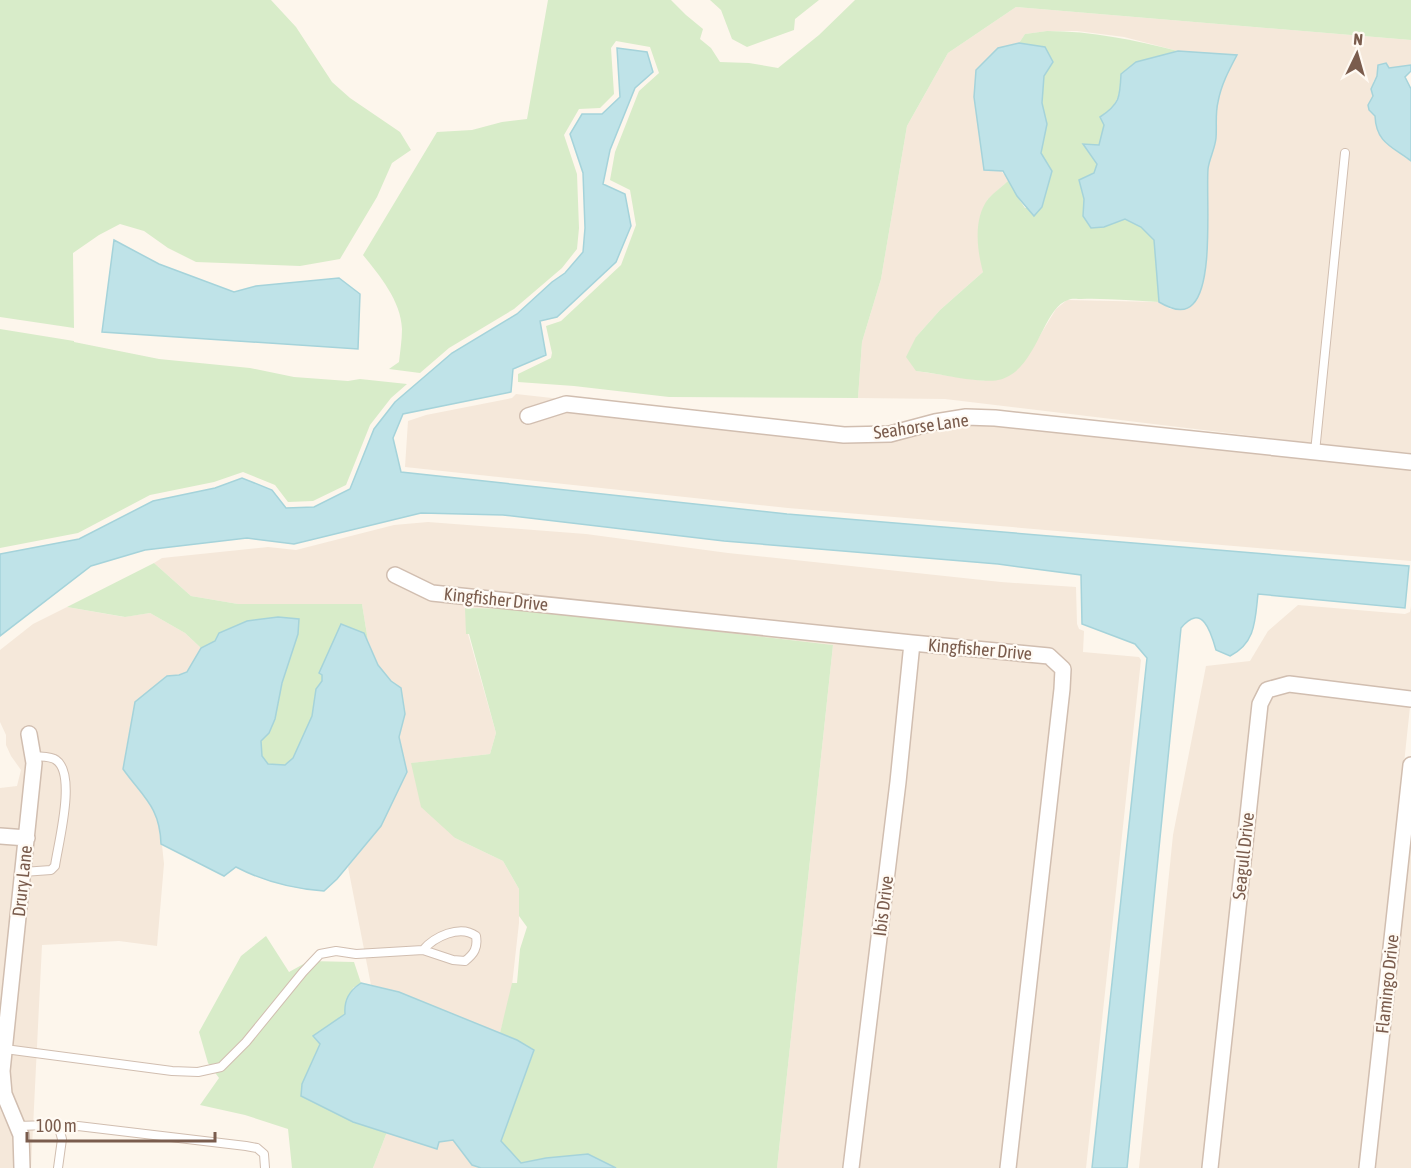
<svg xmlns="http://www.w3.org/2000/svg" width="1411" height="1168" font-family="'Asap Condensed',sans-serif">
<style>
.residential{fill:#f5e8da;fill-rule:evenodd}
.green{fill:#d8ecc9}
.water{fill:#bfe3e8;stroke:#a5d3da;stroke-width:1.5}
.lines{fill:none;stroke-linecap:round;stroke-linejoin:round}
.service-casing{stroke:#d1beb0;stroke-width:10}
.minor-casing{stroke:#d1beb0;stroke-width:18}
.service{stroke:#fff;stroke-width:8}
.minor{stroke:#fff;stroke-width:15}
.labels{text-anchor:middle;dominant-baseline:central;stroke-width:4.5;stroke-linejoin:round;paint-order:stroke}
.street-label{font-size:18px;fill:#7a5c4d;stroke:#fffaf3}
</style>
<rect width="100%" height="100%" fill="#fdf6ec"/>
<path class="residential" d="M1016,7l395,33v25l-23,3 -11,8 -4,6v14l-4,14 7,6v11l27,29 8,5v292l-50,-4 -416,-50 -87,-1 4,-56 19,-63 26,-153 41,-73zM1047,31h30l47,6 54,14 58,4 -13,28 -6,20 -1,37 -8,27v68l-22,74h-16l-11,-7 -92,-2 -11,9 -31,51 -41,21 -68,-10v-34l24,-27 43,-38 4,-72 22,-20 -28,-32 -1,-21 18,-79 21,-5 6,-9z
M516,394l45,5 -40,12 3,14 43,-13 277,30 122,-18 28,2 417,43v92l-623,-53 -383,-41 3,-46 18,-6 86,-17z
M428,522l158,12 142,19 273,29 75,5 1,37 2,5 5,2 -1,21 56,5 2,3 -55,508h-72l54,-504 -18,-16 -138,-12 -478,-50 -42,-20 -5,13 44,21 91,9 -56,-1v26h2l28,99 -6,21 -78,9 43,75 48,23 16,28v34l-8,71 -11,39 -101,-41 -28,-7 -23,-118 33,-41 26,-54 -8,-35 6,-23 -4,-25 -10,-8 -13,-16 -10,-24 -6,-37h-124l-47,-8 -37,-33 8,-5 106,-11 28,3 98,-25z
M1298,605l107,9 5,-2 1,-6v86l-145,-9 -63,485h-64l34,-333 33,-169 44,-5 18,-30z
M67,607l57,10 26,-4 35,20 16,15 -14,24 -8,3 -13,1 -30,26 -9,42 -4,25 20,26 8,8 9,23 4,38 -7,82 -38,-5 -77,4 -11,223h-2l-2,-34 -17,-41 -1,-22 32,-308 -7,-37 -12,3 6,34 -7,67 -21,-1v-41l17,-2 4,-16 -10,-14 -5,-11v-10l-6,-13v-72l33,-26z
M543,612l361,38 -13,131 -46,387h-68l56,-523z
M917,651l130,12 9,9 -55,496h-143z
M1289,692l121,15 -49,461h-145l50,-462 5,-10z
M1411,827v341h-37z
M0,843l20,2 -18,162h-2z
M0,1103l15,35 1,30h-16z
M387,1132l50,17 2,-7 14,-2 19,25 9,3h-108z"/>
<path class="green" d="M0,0h271l25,27 36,55 18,16 50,34 11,18 -19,13 -15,34 -37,62 -40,7 -104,-4 -28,-14 -24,-17 -24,-7 -21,11 -26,18 1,75 -74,-11z
M548,0h123l15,15 17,14 -3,10 11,9 9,14 29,1 29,5 41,-33 36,-35h556v40l-395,-33 -68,46 -41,73 -26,153 -19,63 -4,56 -189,-1 -95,-11 -56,-4v-8l33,-16 1,-5 -6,-27 15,-5 60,-56 15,-40 -6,-35 -20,-10 5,-28 24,-61 20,-18 -9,-26 -34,-6 -5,7 3,46 -14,14 -21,1 -15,26 13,39 2,54 -2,21 -15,19 -48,41 -65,39 -29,25 -31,-4 10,-7c1,-10 3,-22 3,-33 -1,-28 -22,-53 -39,-74l74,-123 35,-2 30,-8 25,-3z
M710,0h109l-24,19 -1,11 -47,17 -15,-8 -11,-29z
M1047,31c45,0 87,9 131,20l-42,11 -14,12 -2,19 -16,32 -5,20 -15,-1 13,20 -3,9 -15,7 5,19 -1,17 21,11 21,-8 16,8 13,13 5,62c-25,-1 -52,-4 -78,-3 -3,0 -10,-1 -13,1 -26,8 -31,72 -70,80 -18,4 -61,-7 -82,-9l-10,-14 10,-20 24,-27 43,-38c-6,-22 -10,-53 5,-73 6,-7 15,-13 21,-19l8,16 8,12 17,-1 10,-36 -11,-18 6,-29 -5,-21 2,-27 9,-14 -8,-15 -26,-4 6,-9z
M0,329l74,12v1l85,17 91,9 44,9 54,4 12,-2 47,5 -16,14 -21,27 -24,60 -33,16 -25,1 -13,-17 -32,-13 -29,10 -64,13 -72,38 -78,15z
M154,563l37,33 47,8h124l6,37 -4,-8 -34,17 -11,23 3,2v6l-6,8 -4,27 -19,42 -8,7 -17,-1 -6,-8 -1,-15c16,-17 15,-36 21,-57 4,-17 11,-34 16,-50l-20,-17 -77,31 -16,-15 -35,-20 -25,4 -58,-10z
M465,608l57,1 311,36 -56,523h-161l-28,-14 -42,4 -25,5 -20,-22 33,-90 -17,-11 -17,-7 12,-50h5l3,-34 7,-22 -8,-11v-27l-16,-28 -48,-23 -34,-31 -10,-44 79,-9 6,-21 -27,-99h-3z
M266,936l23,36 20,-11 45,1 7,21 -8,5 -8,26 -32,22 7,7 -18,41 -1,11 52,27 34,10 -14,36h-81l-4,-39 -43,-14 -45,-10 19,-27 -11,-15 -9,-31 42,-76z"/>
<path class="water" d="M1019,43l26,4 8,15 -9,14 -2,27 5,21 -6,29 11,18 -10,36 -8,9 -17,-20 -14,-25 -19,-1 -10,-73 2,-27 22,-22z
M617,48l30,4 6,20 -18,16 -25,62 -7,34 22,10 6,32 -15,36 -59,55 -17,4 6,34 -33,14 -2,23 -108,22 -10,24 8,34 386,42 622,52 -4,42 -147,-14c-3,26 -2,49 -28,62l-14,-6c-5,-18 -14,-48 -35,-22l-54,540h-35l55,-510 -12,-14 -53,-20 -1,-49 -83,-11 -274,-23 -221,-26 -82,-2 -127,31 -47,-6 -102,12 -54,16 -91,70v-82l79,-15 74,-38 62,-13 27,-10 30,12 14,18 28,-1 36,-18 24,-60 21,-27 57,-49 65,-39 35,-32 13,-9 18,-21 2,-24 -2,-55 -13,-39 12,-20h20l18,-17z
M1178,51l59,4c-8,15 -16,30 -19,47 -3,12 -1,24 -2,36 -1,11 -7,21 -8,31 -2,30 6,114 -15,135 -9,10 -24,4 -34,-2l-5,-62 -13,-13 -16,-8 -21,8 -13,1 -8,-12 1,-17 -5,-19 15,-7 3,-9 -14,-20 16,1 5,-20 -4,-8c20,-13 20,-20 21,-43l15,-12z
M1386,63l3,5 22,-3v6l-6,6 6,12v72c-18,-14 -35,-18 -36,-45l-6,-6 -1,-5 5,-9 -2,-7 6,-13 1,-11z
M114,240l45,24 75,28 22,-6 83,-8 21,16 -2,55 -256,-17z
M278,617l21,2 -1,15 -16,49 -7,36 -6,14 -8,8 1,15 6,8 17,1 8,-7 19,-42 4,-27 6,-8v-6l-3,-2 22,-49 23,9 14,32 13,16 10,7 4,26 -6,23 8,35 -26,54 -44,53 -13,12c-30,-2 -61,-10 -88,-24l-12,9 -63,-32c-1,-37 -18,-47 -38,-75l12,-67 32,-26 12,-1 8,-3 14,-24 14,-7 4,-8 28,-12z
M361,983l38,9 118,48 17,10 -33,91 20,22 25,-5 42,-4 28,14h-135l-9,-3 -19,-25 -14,2 -2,7 -84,-27 -52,-26 1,-12 18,-40 -7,-8 32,-22c-1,-14 4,-23 16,-31z"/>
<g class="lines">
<g class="service-casing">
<path id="service" d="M1315,452l30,-299
M23,872l28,-2 4,-4c3,-22 22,-92 1,-106 -5,-4 -16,-3 -23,-4
M5,1049l167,22 26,1 23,-5 25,-25 57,-70 17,-18 16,-3 20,3 67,-4c11,-13 37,-26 53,-14 2,12 -2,18 -11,25l-12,-1 -30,-10
M17,1126l33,-1 9,3 3,11 -4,29
M59,1128l19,-2 168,20 11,2 7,6 1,14"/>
</g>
<g class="minor-casing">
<path id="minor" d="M528,416l38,-12 278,31 46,-1 45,-12 31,-5 29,1 416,44
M395,575l37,18 480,50 137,13 14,13 -1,20 -54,479
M0,836l27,2
M22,1168l-1,-33 -17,-41 -2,-23 32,-308 -5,-29
M851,1168l47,-386 14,-139
M1210,1168l50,-464 7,-14 22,-6 122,15
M1367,1168l44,-403"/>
</g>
<use href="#service" class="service"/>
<use href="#minor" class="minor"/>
</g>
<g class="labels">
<g class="street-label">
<text transform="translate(921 426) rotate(-8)">Seahorse Lane</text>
<text transform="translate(496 599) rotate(6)">Kingfisher Drive</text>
<text transform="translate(980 649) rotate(5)">Kingfisher Drive</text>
<text transform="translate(1243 856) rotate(-84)">Seagull Drive</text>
<text transform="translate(22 881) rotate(-84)">Drury Lane</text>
<text transform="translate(883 906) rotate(-83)">Ibis Drive</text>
<text transform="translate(1387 984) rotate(-84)">Flamingo Drive</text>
</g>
</g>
<g transform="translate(1357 54) rotate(5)" stroke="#fffaf3" stroke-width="4.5" paint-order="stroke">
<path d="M0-4.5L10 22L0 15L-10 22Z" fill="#7a5c4d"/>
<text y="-9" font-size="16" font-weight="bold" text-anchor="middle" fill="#7a5c4d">N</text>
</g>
<path d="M27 1132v9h188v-9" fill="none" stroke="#7a5c4d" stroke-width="3"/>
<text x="36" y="1132" font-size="18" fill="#7a5c4d" stroke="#fffaf3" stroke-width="4.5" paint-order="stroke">100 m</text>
</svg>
